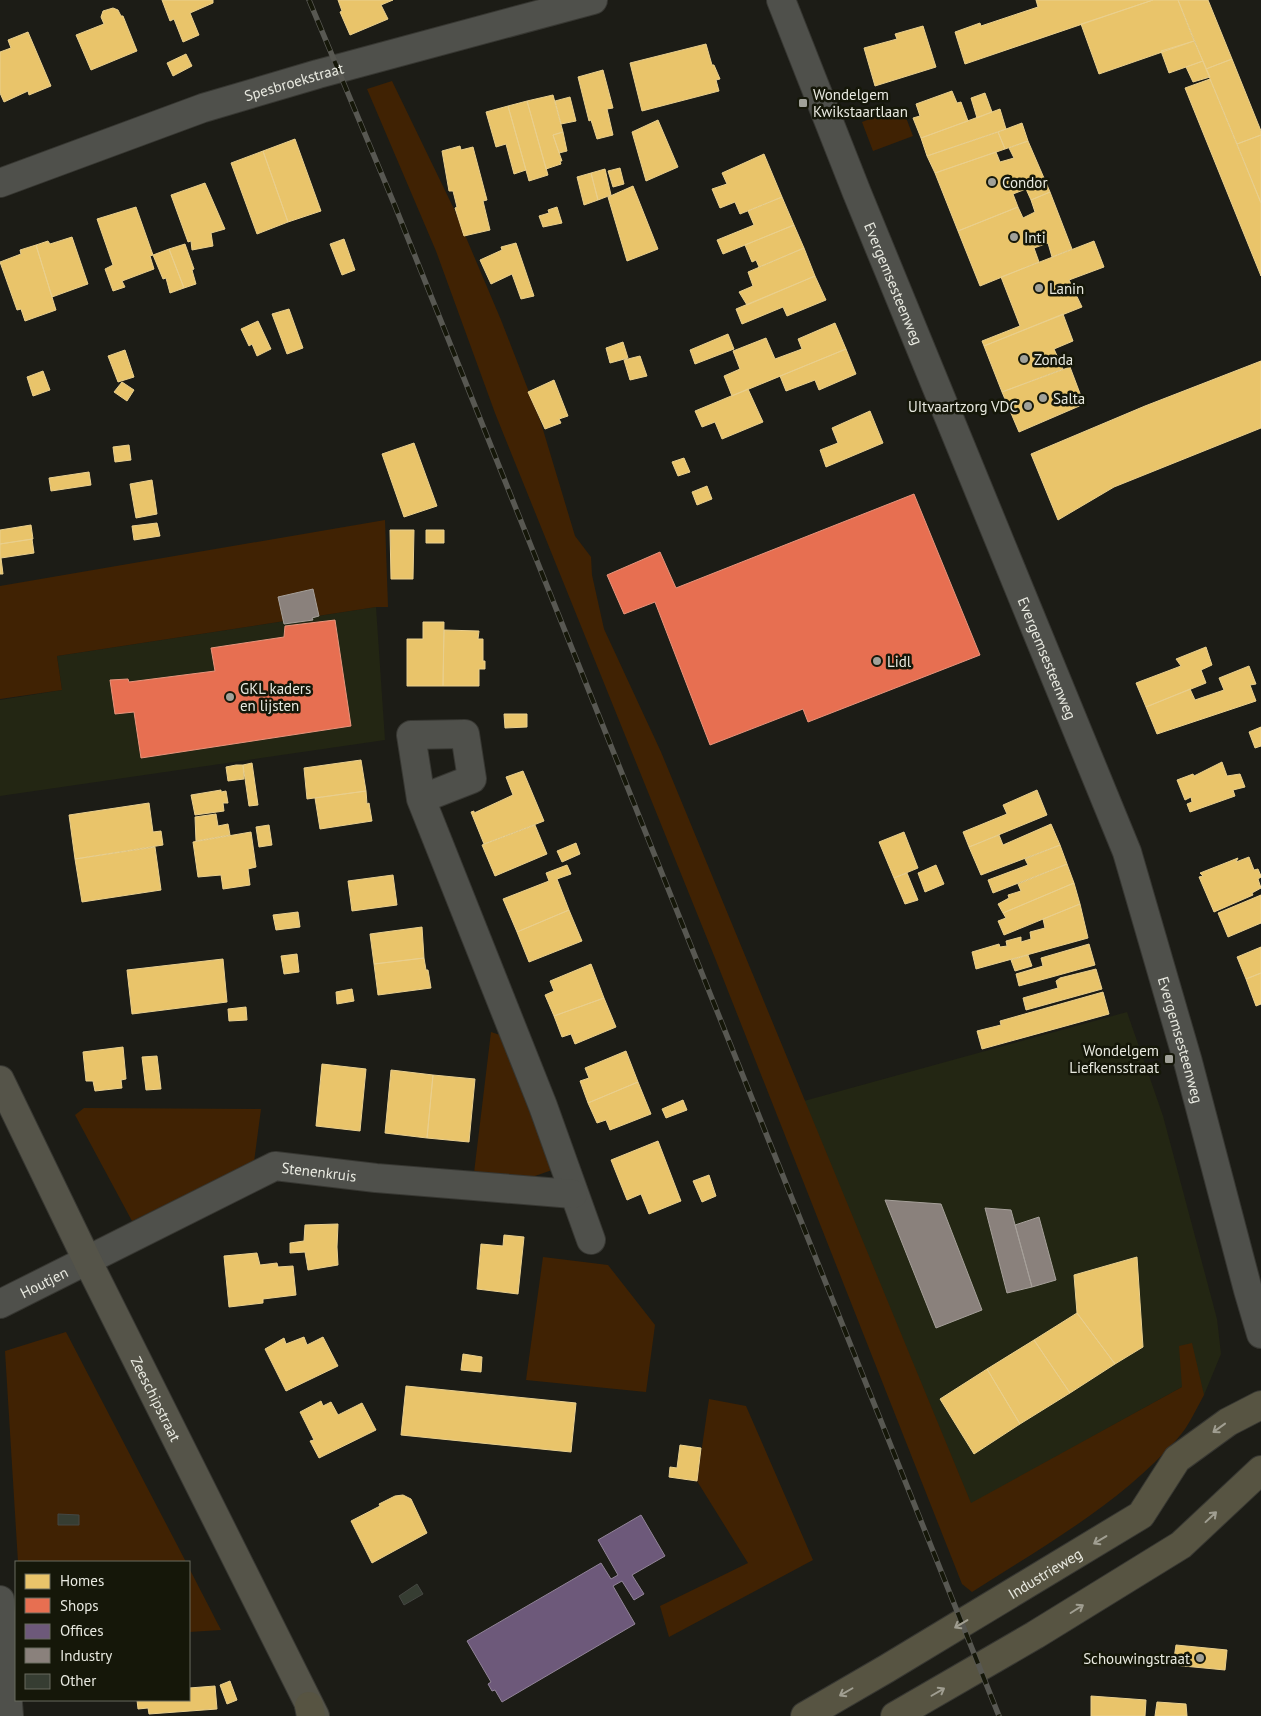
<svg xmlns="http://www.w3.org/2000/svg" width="1261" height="1716" font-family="'PT Sans',sans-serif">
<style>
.built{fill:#232613}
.green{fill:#402203}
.homes{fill:#e9c46a;stroke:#e9cf8d}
.shops{fill:#e76f51;stroke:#e7947c}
.offices{fill:#6d597a;stroke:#928499}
.industry{fill:#8a817c;stroke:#a6a09a}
.building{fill:#363d32;stroke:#454743}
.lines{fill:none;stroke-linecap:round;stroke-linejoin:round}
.minor-casing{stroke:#373732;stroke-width:30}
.tertiary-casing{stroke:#373732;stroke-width:30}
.secondary-casing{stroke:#373732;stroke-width:30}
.trunk-casing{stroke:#373732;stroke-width:30}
.minor{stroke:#4f504b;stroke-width:28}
.tertiary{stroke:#4f504b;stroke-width:28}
.secondary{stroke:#555449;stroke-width:28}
.trunk{stroke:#575442;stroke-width:28}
.rail-casing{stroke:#585852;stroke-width:5.5}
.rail{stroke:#151709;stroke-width:4;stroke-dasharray:11;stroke-linecap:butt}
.oneway{stroke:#a09e91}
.poi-dot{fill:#a1a199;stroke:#151709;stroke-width:2}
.labels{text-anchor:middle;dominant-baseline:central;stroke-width:5;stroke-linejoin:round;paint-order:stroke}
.street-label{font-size:15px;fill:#e8e9e0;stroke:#151709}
.poi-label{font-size:15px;fill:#e8e9e0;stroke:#151709;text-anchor:start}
</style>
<rect width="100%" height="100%" fill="#1c1c16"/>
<path class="built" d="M376,607l9,133 -385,56v-96l62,-10 -5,-34z
M1127,1012l36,104 54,203 4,35 -17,41 -22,-8 -211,117 -167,-403z"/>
<path class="green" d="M392,81l62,128 47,111 40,103 34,113 16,21 1,18 12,54 57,123 310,751 211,-116 -3,-41 13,-3 12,52c-8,14 -15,31 -26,43 -57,65 -134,108 -206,154l-10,-8 -247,-626 -220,-545 -59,-162 -69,-162z
M902,107l11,29 -40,15 -11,-29z
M385,520l3,87h-12l-319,49 5,34 -62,9v-113z
M491,1032l9,3 52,135 -34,12 -44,-9z
M84,1108l177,1 -7,53 -122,59 -57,-106z
M543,1257l65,8 47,60 -9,67 -120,-12z
M66,1332l120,230h-168l-13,-211z
M709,1399l37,7 67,154 -144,77 -9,-31 88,-43 -51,-82z
M189,1568l32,62 -32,2z"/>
<path class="homes" d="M162,0h51v3l-23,10 9,22 -16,7 -9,-23 -4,2z
M338,0h55l-12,5 7,14 -38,16 -10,-23 2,-1z
M1036,0h117l-188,64 -10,-32 25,-9 1,3 57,-19z
M1153,0h25l16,41 -95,33 -18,-50z
M1178,0h30l24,59 -26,10z
M113,8l5,2 3,6h2l14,35 -46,19 -15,-35 28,-11 -3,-7 2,-6z
M923,26l13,41 -61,19 -11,-38 33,-9 -2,-5z
M28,32l23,54 -22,9 -1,-4 -24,11 -4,-9v-41l11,-4 -3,-8z
M1194,41l9,20 -34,12 -8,-22z
M706,44l6,21h2l6,14 -4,1 3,11 -77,20 -12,-48z
M186,54l6,12 -19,10 -6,-13z
M1232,59l29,72v4l-24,9 -31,-75z
M1203,61l7,16 -17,5 -7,-15z
M603,70l10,38 -6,1 6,26 -16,4 -6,-19 -2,1 -11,-44z
M1210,79l51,124v73l-76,-188z
M952,91l5,12 4,-1 7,19 -47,17 -8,-20 7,-2 -4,-12z
M985,93l7,19 -15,6 -6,-20z
M553,95l10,37 -10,3 9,26h-2l1,3 -15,5 -19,-68z
M570,97l6,24 -15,3 -6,-23z
M527,101l21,74 -19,6 -21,-75z
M508,106l18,64 -12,4 -8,-30 -10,3 -10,-35z
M1000,109l6,20 -79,27 -6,-18z
M658,120l20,47 -32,14 -14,-49z
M1022,123l6,18 -23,8 -7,-17z
M563,132l4,19 -8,2 -6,-18z
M998,132l7,17 -70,24 -8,-17z
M1261,135v68l-24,-59z
M295,139l26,72 -33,11 -25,-71z
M1028,141l22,51 -19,8 -5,-11 -13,5 5,13 -60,24 -23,-58 61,-21 4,10 14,-4 -5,-10z
M460,146l1,4 12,-3 14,53 -4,1 7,29 -26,6 -9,-28 2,-1 -4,-16h-4l-7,-40z
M263,151l25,71 -31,12 -26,-71z
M764,154l18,43 -42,17 -5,-12 -15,6 -8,-19 15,-5 -5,-11z
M620,168l4,16 -11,3 -5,-16z
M605,169l6,26 -13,5 -7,-27z
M591,173l7,27 -14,5 -7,-28z
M205,183l20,46 -14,4 2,13 -21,4 -1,-9 -3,1 -17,-47z
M633,186l25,63 -31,12 -19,-64z
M1050,192l22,57 -20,8 -4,-14 -14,5 5,14 -59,24 -22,-55 60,-24 5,11 12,-6 -4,-12z
M782,197l12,28 -71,29 -6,-14 37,-15 -6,-14z
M136,207l17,48 -3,1 4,13 -32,12 3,6 -12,4 -8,-22 8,-4 -16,-46z
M557,207l5,16 -19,4 -4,-11 10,-3 -1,-3z
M794,225l10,23 -45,19 -3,-7 -4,2 -7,-17z
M72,237l16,47 -36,13 -16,-52 12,-4 2,3z
M344,239l11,31 -13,5 -12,-31z
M1094,241l10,26 -35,13 13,27 -98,39 -2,-5 38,-15 -19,-49z
M516,243l18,53 -13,3 -9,-25 -21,10 -11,-24 22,-10 -1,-3z
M185,244l9,25 -2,1 4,14 -12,4 -15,-39z
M36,245l20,65 -31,11 -4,-12 -4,1 -17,-48 21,-8 -1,-4z
M804,248l11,28 -68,29 -8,-13 14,-6 -5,-14z
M169,249l15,39 -14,5 -4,-15 -3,1 -10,-24z
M815,276l11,24 -39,16 -4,-9 -41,17 -6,-15z
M289,309l14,39 -16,6 -15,-40z
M1063,314l10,27 -19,8 9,20 -61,23 -18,-46z
M258,321l13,28 -14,7 -5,-12 -3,2 -8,-17z
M835,323l11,26 -114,47 -8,-20 16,-7 -7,-18 33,-13 9,21 27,-10 -4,-10z
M728,334l6,15 -39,15 -5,-14z
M623,342l5,16 -18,5 -4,-15z
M846,349l10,25 -37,16 -4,-10 -29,11 -6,-15z
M125,350l9,27 -16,5 -10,-26z
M640,356l7,20 -17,4 -6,-20z
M1261,361v67l-147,59 -56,33 -27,-66 114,-48z
M1070,367l14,37 -65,28 -17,-40z
M43,371l7,19 -17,6 -6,-19z
M554,380l14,36 -9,3 2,4 -16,6 -17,-37z
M122,382l12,8 -7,11 -13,-9z
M748,389l15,33 -41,17 -7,-17 -13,5 -7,-16z
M870,411l13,32 -57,24 -6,-17 18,-7 -6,-15z
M414,443l23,63 -33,11 -22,-63z
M129,445l2,15 -16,2 -2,-15z
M684,458l6,14 -12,4 -6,-14z
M89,472l2,13 -40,6 -2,-13z
M152,480l5,34 -21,4 -6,-34z
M707,486l5,13 -15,6 -5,-13z
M157,523l3,13 -26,4 -2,-14z
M31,525l2,14 -33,5v-14z
M390,530h24l-1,49h-22z
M426,530h18v13h-18z
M32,539l2,14 -33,5 2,16h-3v-30z
M423,622h21l-1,64h-36v-47h16z
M444,630l35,1 -1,8h5v22h2v8h-6v17h-36z
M1206,647l6,18 -11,5 5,13 -60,24 -10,-24 45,-17 -5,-7z
M1249,666l7,18 -6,1 6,16 -99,33 -11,-27 44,-18 5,11 29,-10 -5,-12z
M504,714h23v13l-22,1z
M1261,727v19l-6,2 -6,-16z
M361,760l5,31 -59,8 -3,-31z
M1222,762l5,14 13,-2 5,13 -12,3 2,6 -45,16 -3,-8 5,-2 -1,-5 -6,3 -8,-20 16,-6 1,2z
M252,763l6,42 -9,1 -6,-41z
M236,765h7l1,14 -16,2 -2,-14z
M523,771l21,50 -60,23 -13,-32 3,-1v2l39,-18 -7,-18z
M221,790v2l5,-1 2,12h-5l1,8 -29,4 -4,-20z
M1037,790l10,25 -78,32 -6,-15 44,-18 -4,-9z
M366,791l1,13 2,-1 3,18 -52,8 -5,-31z
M149,803l4,29 8,-1 2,14 -88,14 -6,-44z
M216,814l2,12 10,-2 2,11 -34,6 -1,-24z
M1051,824l9,21 -79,30 -12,-28 30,-12 4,10z
M269,825l3,20 -13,2 -3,-20z
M535,825l12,29 -52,22 -13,-31z
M251,832l5,35 -8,2 2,16 -27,4 -2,-14 -23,2 -5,-35z
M904,832l14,36 -24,10 -15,-36z
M576,843l4,11 -18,8 -5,-11z
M1060,845l7,19 -74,29 -5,-13 40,-15 -3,-6z
M155,847l6,43 -79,12 -7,-43z
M1249,857l5,13 4,-1 3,7v1l-3,2 3,9 -9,5 1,2 -39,17 -15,-35 4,-1 -3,-3 38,-15 -2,4z
M1067,864l7,19 -71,30 -5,-9 11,-6 -1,-3 13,-4 -3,-7z
M567,865l4,9 -14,5 12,31 -52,22 -14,-33 46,-18 -3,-8z
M936,865l8,19 -19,8 -7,-19z
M907,873l11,27 -13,4 -11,-26z
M393,875l4,30 -45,6 -4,-30z
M1074,883l6,21 -76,31 -6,-14 8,-3 -3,-5z
M1261,895v28l-33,14 -10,-24z
M1080,904l8,34 -112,31 -4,-17 27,-8 1,3 7,-1 -1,-5 15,-4v5l10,-3 -1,-7 15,-4 -2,-9z
M569,910l13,31 -53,21 -12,-30z
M298,912l2,15 -24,3 -3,-15z
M422,927l2,31 -50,6 -4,-30z
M1089,944l6,21 -76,21 -3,-12 27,-8 -2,-8z
M1261,947v26l-15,6 -9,-22z
M297,954l2,18 -15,2 -3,-18z
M1028,955l4,11 -17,5 -4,-11z
M424,958l2,12h2l3,18 -53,7 -4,-31z
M223,959l4,43 -95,12 -5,-44z
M591,964l13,34 -50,18 -9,-21 9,-4 -4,-10z
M1096,969l6,20 -76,21 -3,-12 35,-10 -2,-7 4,-3z
M1261,973v31l-5,2 -10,-27z
M352,989l2,12 -17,3 -1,-12z
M1103,992l6,22 -127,35 -5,-18 24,-6 -1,-4z
M604,998l12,29 -41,17 -4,-10 -9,3 -8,-21z
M246,1007l1,13 -18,1 -1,-12z
M123,1047l3,32 -5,1 1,8 -27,3 -2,-10h-7l-3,-29z
M626,1051l12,31 -50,21 -8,-22 9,-3 -4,-10z
M157,1056l4,33 -15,1 -4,-33z
M322,1064l44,5 -6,62 -44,-5z
M391,1070l42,5 -6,63 -42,-5z
M433,1075l42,4 -6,63 -42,-4z
M638,1082l13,32 -41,16 -4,-10 -9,3 -9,-20z
M683,1100l4,10 -21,8 -4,-9z
M658,1141l23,60 -32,13 -8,-20 -14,6 -16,-40z
M709,1175l7,21 -14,6 -9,-21z
M338,1224l-1,23 1,18 -30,5 -3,-18 -15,1v-10l14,-2 1,-16z
M504,1235l20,2 -6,57 -41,-5 4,-45 22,2z
M257,1253l3,12 17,-2 1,4 15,-1 3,29 -33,4v4l-34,4 -5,-51z
M1137,1257l6,90 -28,17 -38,-51 -3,-38z
M1077,1313l38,51 -45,29 -36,-53z
M304,1337l3,8 16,-8 15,29 -52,25 -21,-42 19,-11 2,6z
M1034,1340l36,53 -50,31 -33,-55z
M463,1354l19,3 -1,15 -20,-2z
M987,1369l33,55 -46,30 -34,-55z
M406,1386l170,17 -5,49 -170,-17z
M321,1401l2,5 8,-4 7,13 24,-12 14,27 -57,28 -9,-17 4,-1 -14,-28z
M680,1445l21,3 -4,33 -28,-4 1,-10 7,1z
M403,1495l8,4 16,34 -55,30 -21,-42 29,-15 -1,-2 16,-8z
M1176,1645l51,5 -2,20 -52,-5z
M230,1681l7,19 -10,4 -7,-19z
M215,1686l2,23 -68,5 -1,-6 -10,1 -1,-9h52v-12z
M1091,1696l55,4 -1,16h-54z
M1157,1702l29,2 1,12h-32z"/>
<path class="shops" d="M914,494l66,161 -172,67 -5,-13 -93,36 -55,-143 -31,12 -17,-39 53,-23 16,36z
M335,620l16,106 -210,32 -7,-46 -19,2 -5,-34 18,-1 1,3 86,-11 -4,-23 73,-11 1,-11z"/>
<path class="offices" d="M641,1515l24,41 -33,19 12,19 -10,6 -12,-19 -9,5 22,38 -133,78 -7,-12 -3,1 -4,-7 3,-2 -24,-41 134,-78 10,16 7,-4 -20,-35z"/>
<path class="industry" d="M313,589l6,27 -7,2 1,2 -29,4 -6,-27z
M885,1200l56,4 41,106 -46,18z
M985,1208l26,2 21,77 -25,6z
M1039,1217l17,63 -24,7 -17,-62z"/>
<path class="building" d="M58,1514l21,1v10h-21z
M417,1584l6,10 -19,11 -5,-9z"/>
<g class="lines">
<g class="minor-casing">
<g id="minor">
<path id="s1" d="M0,183l203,-75 115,-34 275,-74"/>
<path d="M421,799l51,-20 -7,-45 -54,1 10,64 122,307 48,134"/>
<path id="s2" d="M0,1304l275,-138 101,12 197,16"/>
<path d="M0,1600l9,116"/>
</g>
</g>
<g class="tertiary-casing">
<g id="tertiary">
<path id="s3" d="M781,0l76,193 270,659 61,210 60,228 13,44"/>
</g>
</g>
<g class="secondary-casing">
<g id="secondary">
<path id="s4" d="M0,1080l87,180 228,456"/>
</g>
</g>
<g class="trunk-casing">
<g id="trunk">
<path d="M309,1706l2,10"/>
<path id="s5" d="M805,1716l81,-47 255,-154 36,-56 51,-37 33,-17"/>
<path d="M895,1716l140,-81 146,-90 80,-75"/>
</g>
</g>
<use href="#minor" class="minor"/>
<use href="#tertiary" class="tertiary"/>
<use href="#secondary" class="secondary"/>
<use href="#trunk" class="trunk"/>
<g class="rail-casing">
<path id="rail" d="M309,0l86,206 604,1510"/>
</g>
<use href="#rail" class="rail"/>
</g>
<defs><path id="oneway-shaft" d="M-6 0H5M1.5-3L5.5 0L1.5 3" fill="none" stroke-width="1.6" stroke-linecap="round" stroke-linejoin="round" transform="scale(1.25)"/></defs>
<g class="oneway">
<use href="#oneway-shaft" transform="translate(1219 1428) rotate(144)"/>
<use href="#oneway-shaft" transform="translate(1211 1517) rotate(-43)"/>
<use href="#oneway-shaft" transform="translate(1100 1540) rotate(149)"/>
<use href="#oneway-shaft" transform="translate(1077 1609) rotate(-32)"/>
<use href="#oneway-shaft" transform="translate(961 1624) rotate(149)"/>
<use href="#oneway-shaft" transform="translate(846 1692) rotate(150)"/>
<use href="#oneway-shaft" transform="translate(938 1692) rotate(-30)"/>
</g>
<g class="poi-dot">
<rect x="798" y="98" width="10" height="10" rx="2.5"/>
<circle cx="992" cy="182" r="5"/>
<circle cx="1014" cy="237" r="5"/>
<circle cx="1039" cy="288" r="5"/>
<circle cx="1024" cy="359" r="5"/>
<circle cx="1043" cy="398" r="5"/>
<circle cx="1028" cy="406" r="5"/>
<circle cx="877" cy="661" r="5"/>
<circle cx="230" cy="697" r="5"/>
<rect x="1164" y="1054" width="10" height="10" rx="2.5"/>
<circle cx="1200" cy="1658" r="5"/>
</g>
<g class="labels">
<g class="street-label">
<text stroke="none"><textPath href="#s1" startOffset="311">Spesbroekstraat</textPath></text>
<text stroke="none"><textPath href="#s3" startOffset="305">Evergemsesteenweg</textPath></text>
<text stroke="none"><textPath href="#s3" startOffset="710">Evergemsesteenweg</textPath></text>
<text stroke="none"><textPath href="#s3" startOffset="1115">Evergemsesteenweg</textPath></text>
<text stroke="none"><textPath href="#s2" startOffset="352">Stenenkruis</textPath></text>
<text stroke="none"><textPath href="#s2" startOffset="49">Houtjen</textPath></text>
<text stroke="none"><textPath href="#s4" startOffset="355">Zeeschipstraat</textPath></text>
<text stroke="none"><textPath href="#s5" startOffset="279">Industrieweg</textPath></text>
</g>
<g class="poi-label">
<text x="813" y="94">Wondelgem<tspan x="813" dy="17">Kwikstaartlaan</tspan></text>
<text x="1002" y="182">Condor</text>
<text x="1024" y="237">Inti</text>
<text x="1049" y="288">Lanin</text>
<text x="1034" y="359">Zonda</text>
<text x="1053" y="398">Salta</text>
<text x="1018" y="406" text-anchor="end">UItvaartzorg VDC</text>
<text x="887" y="661">Lidl</text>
<text x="240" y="688">GKL kaders<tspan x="240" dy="17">en lijsten</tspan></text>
<text x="1159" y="1050" text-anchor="end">Wondelgem<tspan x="1159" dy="17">Liefkensstraat</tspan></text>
<text x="1190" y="1658" text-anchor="end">Schouwingstraat</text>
</g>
</g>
<rect x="15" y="1561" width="175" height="140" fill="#151709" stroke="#696b5f"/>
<rect x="25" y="1574" width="25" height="15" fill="#e9c46a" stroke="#696b5f"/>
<text x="60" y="1586" font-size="15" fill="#e8e9e0">Homes</text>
<rect x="25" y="1598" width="25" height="15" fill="#e76f51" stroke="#696b5f"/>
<text x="60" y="1611" font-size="15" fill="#e8e9e0">Shops</text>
<rect x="25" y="1624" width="25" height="15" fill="#6d597a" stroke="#696b5f"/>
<text x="60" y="1636" font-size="15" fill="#e8e9e0">Offices</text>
<rect x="25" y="1648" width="25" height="15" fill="#8a817c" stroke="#696b5f"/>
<text x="60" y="1661" font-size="15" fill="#e8e9e0">Industry</text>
<rect x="25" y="1674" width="25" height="15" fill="#363d32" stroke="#696b5f"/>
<text x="60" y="1686" font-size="15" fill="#e8e9e0">Other</text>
</svg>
